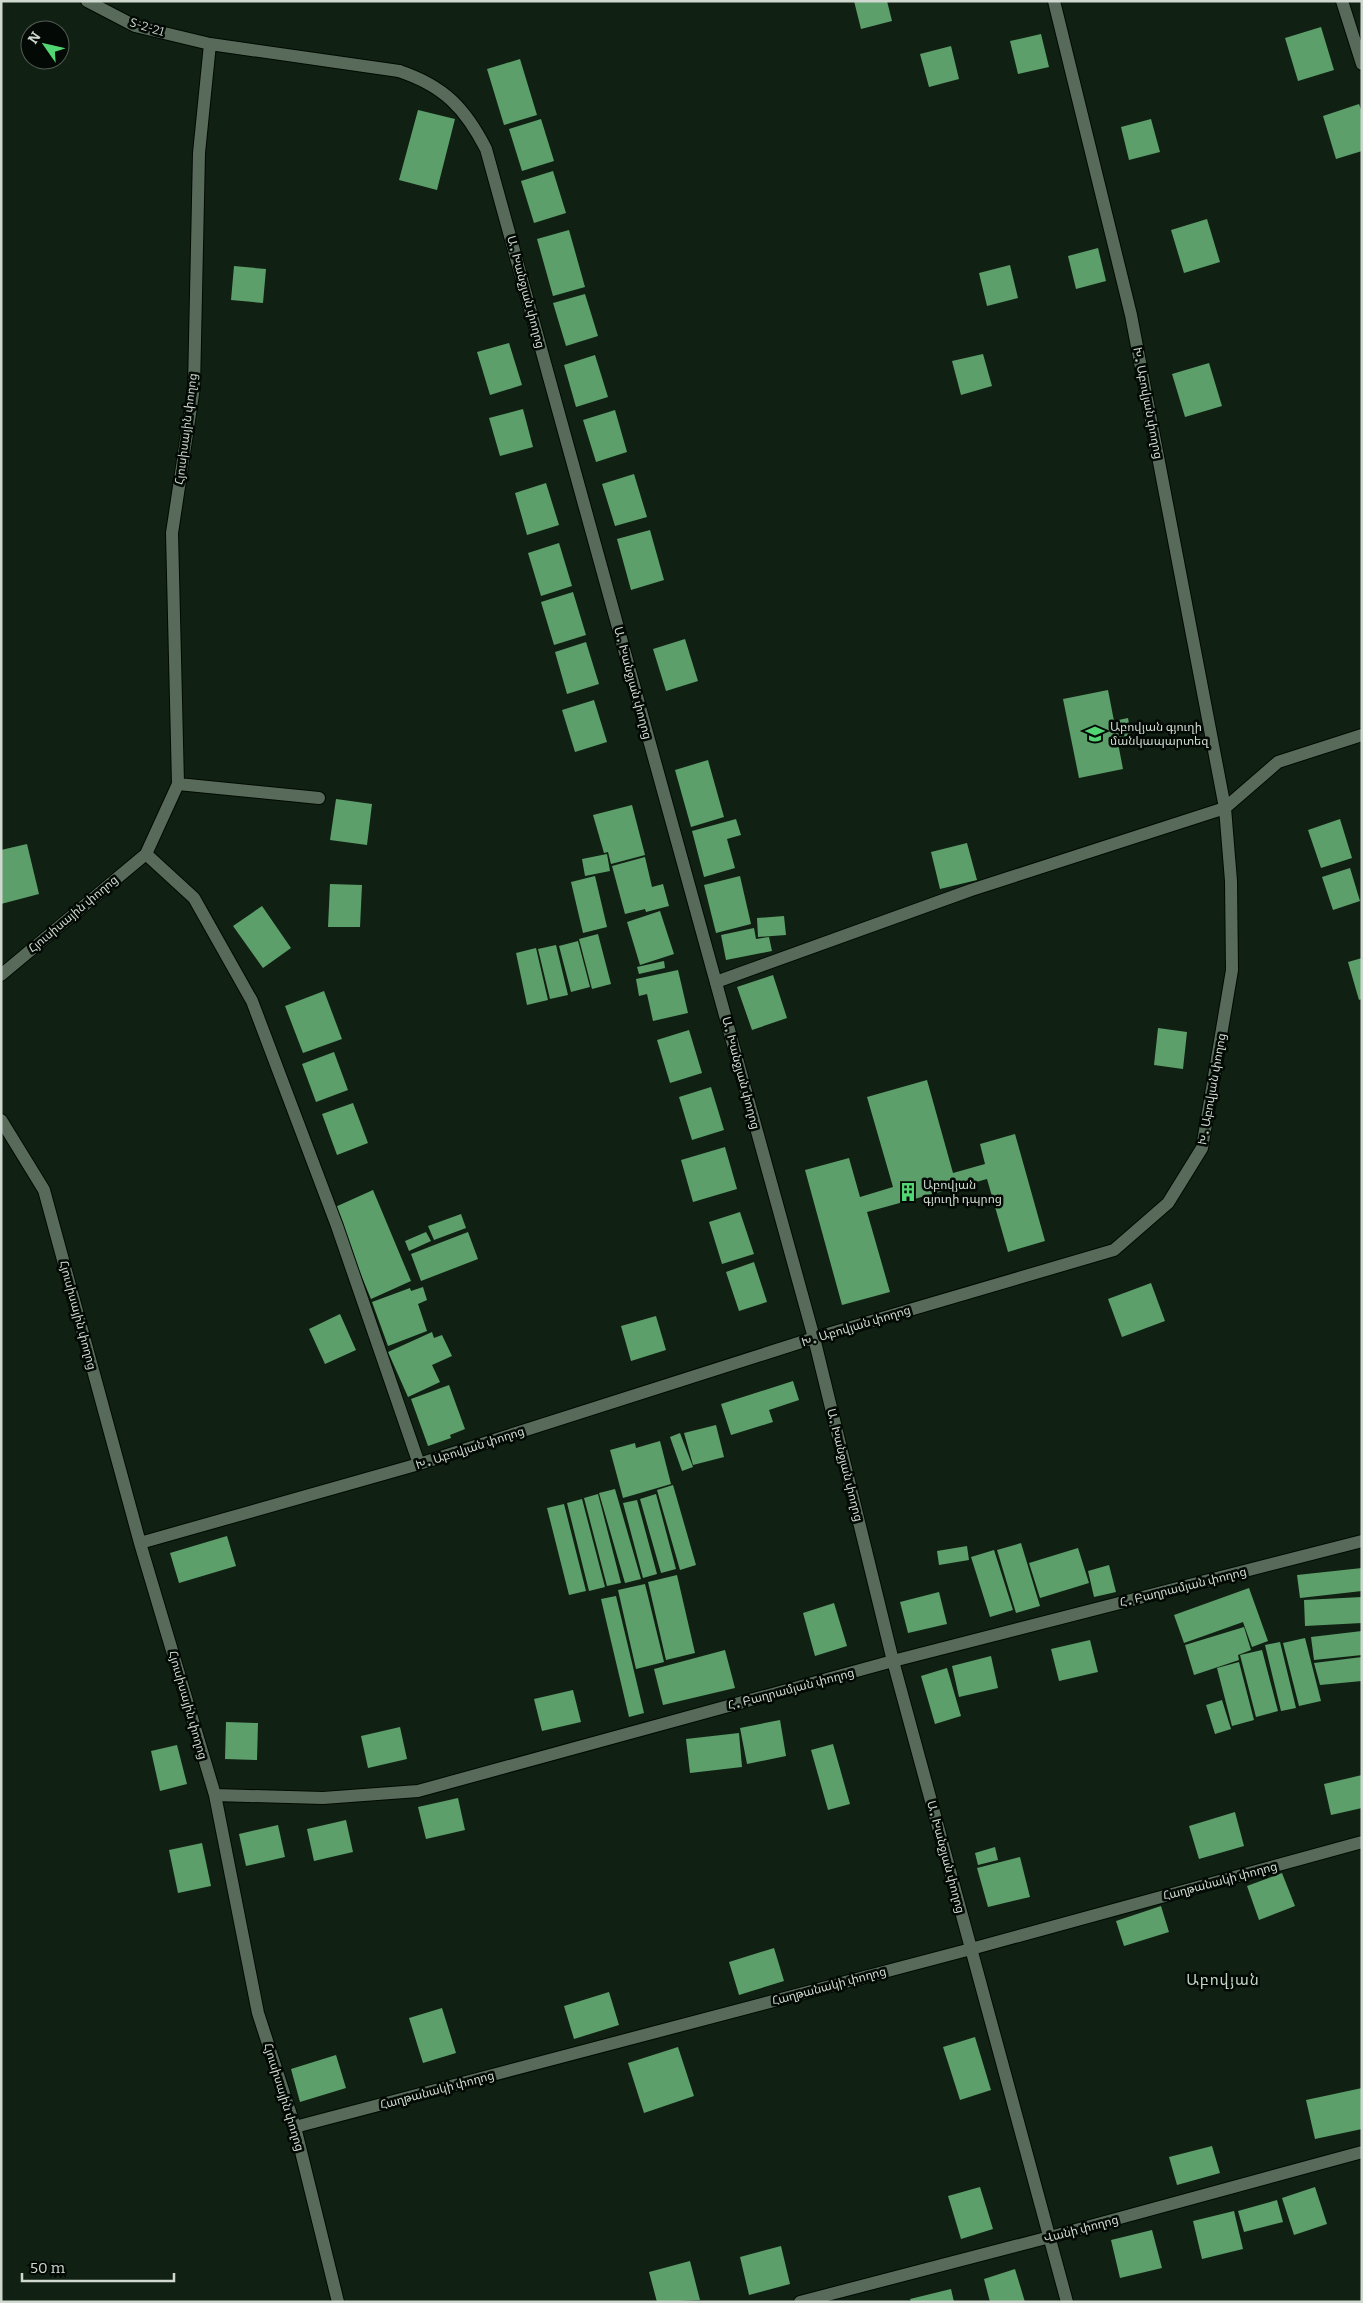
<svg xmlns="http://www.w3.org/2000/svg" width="1363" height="2303" font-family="Bitter,'Noto Sans Armenian',serif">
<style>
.building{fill:#5d9f6a}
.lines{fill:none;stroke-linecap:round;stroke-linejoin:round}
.minor-casing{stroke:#000a02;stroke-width:14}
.tertiary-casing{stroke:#000a02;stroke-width:14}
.minor{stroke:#586b5b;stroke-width:12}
.tertiary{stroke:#586b5b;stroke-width:12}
.labels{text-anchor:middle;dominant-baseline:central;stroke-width:5;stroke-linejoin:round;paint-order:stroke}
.street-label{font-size:12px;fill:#cfd9d0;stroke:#030904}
.poi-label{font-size:12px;fill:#cfd9d0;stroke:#030904;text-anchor:start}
.quarter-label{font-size:15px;letter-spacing:1px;fill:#c0d6c3;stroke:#030904}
</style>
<rect width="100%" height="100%" fill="#102113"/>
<path class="building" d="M854,1h33l5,20 -31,8z
M1321,27l13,43 -36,11 -13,-43z
M1041,34l8,33 -31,7 -8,-33z
M951,46l8,33 -30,8 -9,-33z
M520,59l17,56 -33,10 -17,-56z
M1359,104l3,8v39l-26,8 -13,-43z
M418,110l37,9 -18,71 -38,-10z
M541,119l13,42 -32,10 -13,-42z
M1151,119l9,33 -31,8 -8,-33z
M553,171l13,42 -32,10 -13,-42z
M1207,219l13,43 -36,11 -13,-43z
M569,230l16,57 -32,9 -16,-57z
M1098,248l8,33 -30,8 -8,-33z
M1010,265l8,33 -31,8 -8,-33z
M234,266l32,3 -3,34 -32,-3z
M585,294l13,42 -32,10 -13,-43z
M509,343l13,42 -32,10 -13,-43z
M983,354l9,32 -31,9 -9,-34z
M595,355l13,42 -32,10 -12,-42z
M1209,363l13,43 -37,11 -13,-43z
M523,409l10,38 -33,9 -11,-38z
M615,410l12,42 -31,10 -13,-42z
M634,474l13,43 -32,9 -13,-42z
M546,483l13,42 -32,10 -12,-42z
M650,530l14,50 -33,10 -14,-51z
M559,543l13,43 -31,10 -13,-43z
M573,592l13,43 -32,10 -13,-43z
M685,639l13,42 -32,10 -13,-42z
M586,642l13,42 -32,10 -12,-42z
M1108,690l6,31 14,-3 3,17 -14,3 6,31 -44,9 -16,-79z
M594,700l13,42 -32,10 -13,-42z
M708,760l16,57 -33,10 -16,-57z
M336,799l36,5 -5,41 -37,-5z
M632,805l13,50 -34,9 -3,-12 -4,1 -11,-38z
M736,819l5,16 -14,4 8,29 -31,9 -12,-46z
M1340,819l12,39 -31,10 -13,-38z
M967,843l10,37 -37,9 -9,-37z
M27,844l12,50 -38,10v-54z
M607,854l3,17 -25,5 -3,-17z
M645,857l7,30 11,-3 6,22 -23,6 -1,-3 -20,5 -13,-48z
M1350,868l10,33 -27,9 -11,-33z
M595,876l12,51 -24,6 -12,-51z
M740,876l11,48 -35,9 -12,-48z
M330,884l32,1 -2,42h-32z
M262,906l29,42 -28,20 -30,-42z
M660,911l14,43 -34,11 -13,-43z
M784,916l2,19 -28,2 -1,-19z
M754,928l2,11 13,-2 3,14 -46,9 -5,-25z
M598,934l13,50 -19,5 -13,-50z
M578,941l12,46 -19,5 -12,-46z
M556,945l12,50 -18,4 -12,-50z
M536,948l12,52 -21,5 -11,-52z
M1362,958v41l-3,1 -11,-38z
M664,961l1,7 -26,6 -2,-7z
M678,970l10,43 -35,8 -6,-27 -8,2 -3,-17z
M773,975l14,43 -35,12 -15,-43z
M324,991l18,48 -39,14 -18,-47z
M1158,1028l29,4 -4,37 -29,-4z
M689,1030l13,43 -32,10 -13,-43z
M334,1052l14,38 -32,12 -14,-38z
M927,1080l26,93 32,-9 -5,-20 35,-10 30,107 -37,11 -21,-73 -120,33 23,80 -48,13 -37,-135 44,-12 11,39 33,-10 -26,-90z
M711,1087l13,43 -32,10 -13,-43z
M353,1103l15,40 -31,12 -15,-41z
M725,1147l12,42 -44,13 -12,-42z
M373,1190l38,91 -40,18 -38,-91z
M740,1212l14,42 -32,10 -13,-42z
M461,1214l5,14 -32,12 -6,-14z
M426,1232l5,9 -22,10 -4,-10z
M468,1232l10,27 -57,22 -10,-27z
M754,1262l13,40 -28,9 -13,-39z
M1151,1283l14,38 -43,16 -14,-38z
M423,1287l4,13 -9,4 9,27 -39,15 -16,-44 38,-14 1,3z
M340,1314l16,36 -31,14 -16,-35z
M656,1316l10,34 -35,11 -10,-35z
M432,1332l2,6 8,-3 10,21 -20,9 8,17 -32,15 -20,-45z
M793,1381l6,19 -30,10 4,12 -42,13 -10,-31z
M449,1385l16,44 -15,6 1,3 -23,8 -17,-47z
M716,1425l8,32 -31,8 -9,-32z
M680,1433l13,34 -11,4 -12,-34z
M660,1441l11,43 -48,14 -13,-48 25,-7 1,5z
M673,1485l23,80 -16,5 -23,-80z
M615,1489l26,90 -16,4 -26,-90z
M598,1494l23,89 -14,3 -23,-88z
M656,1494l20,75 -15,4 -21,-74z
M582,1499l23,88 -16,4 -22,-88z
M637,1500l20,74 -14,4 -20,-75z
M564,1504l22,87 -17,4 -22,-87z
M227,1536l9,30 -57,17 -9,-30z
M1021,1543l19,63 -24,7 -19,-63z
M967,1546l2,14 -30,5 -2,-14z
M1078,1548l11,35 -49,15 -11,-35z
M994,1550l19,60 -23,7 -19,-60z
M1109,1565l7,27 -22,5 -6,-26z
M1362,1568v23l-62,7 -3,-23z
M677,1575l18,78 -29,7 -18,-78z
M645,1584l19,78 -28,7 -18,-79z
M1249,1588l19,53 -16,6 -9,-25 -59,21 -10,-28z
M939,1592l8,32 -39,9 -8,-31z
M616,1596l28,117 -15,4 -28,-118z
M1362,1597v26l-57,3 -1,-26z
M834,1603l13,43 -32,10 -12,-43z
M1244,1627l7,23 -13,5 1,5 -45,15 -9,-30z
M1362,1631v24l-48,5 -3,-23z
M1305,1638l16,63 -22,5 -16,-63z
M1090,1640l8,32 -39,9 -8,-32z
M1280,1642l16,66 -15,3 -16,-66z
M725,1650l10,38 -72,17 -9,-36z
M1262,1650l16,61 -22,6 -16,-62z
M991,1656l7,32 -39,9 -7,-31z
M1362,1657v24l-42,4 -6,-22z
M1239,1662l15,58 -22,6 -15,-58z
M947,1668l14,48 -26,8 -14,-48z
M573,1690l8,32 -39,9 -8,-32z
M1222,1700l9,29 -16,5 -9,-29z
M780,1720l6,36 -39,8 -7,-36z
M226,1722l32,1 -1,37 -32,-1z
M400,1727l7,32 -39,9 -7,-32z
M739,1733l3,34 -52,6 -4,-34z
M833,1744l17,60 -22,6 -17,-60z
M177,1745l10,39 -27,7 -9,-40z
M1362,1775v33l-31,7 -7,-31z
M458,1798l7,32 -39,9 -8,-32z
M1235,1812l9,34 -45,13 -10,-33z
M346,1820l7,32 -39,9 -7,-32z
M278,1825l7,32 -39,9 -7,-32z
M202,1843l9,43 -33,7 -9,-43z
M995,1847l3,13 -20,5 -3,-12z
M1020,1857l10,40 -42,10 -11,-39z
M1282,1873l13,33 -36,14 -12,-34z
M1161,1906l8,26 -45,14 -8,-25z
M774,1948l10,33 -45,14 -10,-33z
M609,1992l10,33 -45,14 -10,-33z
M442,2008l14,45 -33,10 -14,-45z
M975,2037l16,53 -31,10 -17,-53z
M678,2047l16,49 -50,17 -16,-50z
M336,2055l10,33 -46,14 -9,-33z
M1362,2088v41l-47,10 -9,-39z
M1212,2146l8,27 -43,12 -8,-28z
M980,2187l13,42 -32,10 -13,-43z
M1315,2187l12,37 -33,11 -12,-37z
M1277,2200l6,22 -39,10 -6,-21z
M1234,2211l9,38 -41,10 -9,-38z
M1152,2230l10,38 -42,10 -9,-38z
M781,2246l9,38 -41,11 -9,-38z
M690,2261l10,39 -43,2 -8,-30z
M1015,2269l10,33h-35l-6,-23z
M951,2289l3,13h-43l-1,-3z"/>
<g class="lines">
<g class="minor-casing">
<path id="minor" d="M87,1l48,25 75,18 189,27
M1342,1l20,63
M178,784l141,14
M146,854l48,44 58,103 85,225 82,238
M1,975l145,-121 32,-70 -6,-251 22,-146 5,-234 11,-109
M716,982l255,-92 254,-82 53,-46 84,-27
M1,1120l43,70 96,353 75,252 43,218 37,114 43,175
M140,1543l279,-79 395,-126 300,-88 54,-47 34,-55 30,-178 -1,-89 -6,-73 -94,-493 -77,-314
M215,1795l108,3 95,-7 475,-130 469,-120
M295,2127l676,-178 391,-107
M800,2302l250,-65 312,-85"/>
</g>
<g class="tertiary-casing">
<path id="tertiary" d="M399,71c45,15 66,37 87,78l328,1189 79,323 174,641"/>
</g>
<use href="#minor" class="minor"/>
<use href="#tertiary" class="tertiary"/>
</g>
<defs>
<g id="school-bare" transform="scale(1.5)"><path d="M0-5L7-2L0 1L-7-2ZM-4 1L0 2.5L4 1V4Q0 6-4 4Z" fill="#52d673" stroke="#030904" stroke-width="2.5" paint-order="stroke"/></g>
<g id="building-bare" transform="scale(1.5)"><path d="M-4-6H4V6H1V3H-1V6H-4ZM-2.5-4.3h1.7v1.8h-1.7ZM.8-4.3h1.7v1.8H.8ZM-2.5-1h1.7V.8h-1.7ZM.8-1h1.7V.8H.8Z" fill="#52d673" stroke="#030904" stroke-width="2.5" paint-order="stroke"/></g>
</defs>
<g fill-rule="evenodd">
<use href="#school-bare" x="1095" y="734"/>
<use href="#building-bare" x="908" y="1192"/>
</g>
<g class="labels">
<g class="street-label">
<text transform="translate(147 27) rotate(17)">Տ-2-21</text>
<text transform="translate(526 292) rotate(75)">Ա․ Խանջյան փողոց</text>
<text transform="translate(1148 403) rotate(79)">Խ․ Աբովյան փողոց</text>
<text transform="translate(186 429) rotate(-83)">Հյուսիսային փողոց</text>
<text transform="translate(633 683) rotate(75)">Ա․ Խանջյան փողոց</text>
<text transform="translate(73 914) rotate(-40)">Հյուսիսային փողոց</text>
<text transform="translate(741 1073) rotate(75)">Ա․ Խանջյան փողոց</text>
<text transform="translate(1212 1089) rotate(-80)">Խ․ Աբովյան փողոց</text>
<text transform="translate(78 1315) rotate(75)">Հյուսիսային փողոց</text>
<text transform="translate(856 1326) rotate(-17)">Խ․ Աբովյան փողոց</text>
<text transform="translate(470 1448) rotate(-18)">Խ․ Աբովյան փողոց</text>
<text transform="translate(845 1465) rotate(76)">Ա․ Խանջյան փողոց</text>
<text transform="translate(1183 1587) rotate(-14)">Հ․ Բաղրամյան փողոց</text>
<text transform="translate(791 1689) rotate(-15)">Հ․ Բաղրամյան փողոց</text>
<text transform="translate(188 1705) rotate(74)">Հյուսիսային փողոց</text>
<text transform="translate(946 1857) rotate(75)">Ա․ Խանջյան փողոց</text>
<text transform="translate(1220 1881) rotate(-15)">Հաղթանակի փողոց</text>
<text transform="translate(829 1986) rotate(-15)">Հաղթանակի փողոց</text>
<text transform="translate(437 2090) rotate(-15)">Հաղթանակի փողոց</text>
<text transform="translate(284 2097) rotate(73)">Հյուսիսային փողոց</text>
<text transform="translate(1081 2229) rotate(-15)">Վանի փողոց</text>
</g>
<g class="poi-label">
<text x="1110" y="727">Աբովյան գյուղի<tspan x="1110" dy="14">մանկապարտեզ</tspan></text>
<text x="923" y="1185">Աբովյան<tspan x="923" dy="14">գյուղի դպրոց</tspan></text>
</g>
<g class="quarter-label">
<text x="1223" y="1980">Աբովյան</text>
</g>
</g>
<rect width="1363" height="2303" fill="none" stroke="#cfd9d0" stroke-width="5"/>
<g transform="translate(45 45) rotate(304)"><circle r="24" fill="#030904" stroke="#555c56"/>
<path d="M0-4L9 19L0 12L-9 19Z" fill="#52d673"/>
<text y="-8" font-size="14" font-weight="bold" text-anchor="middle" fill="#cfd9d0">N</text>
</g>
<path d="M22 2273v8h152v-8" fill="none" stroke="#cfd9d0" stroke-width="2.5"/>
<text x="30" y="2273" font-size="15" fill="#cfd9d0" stroke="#030904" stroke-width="4" paint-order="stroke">50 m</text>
</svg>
